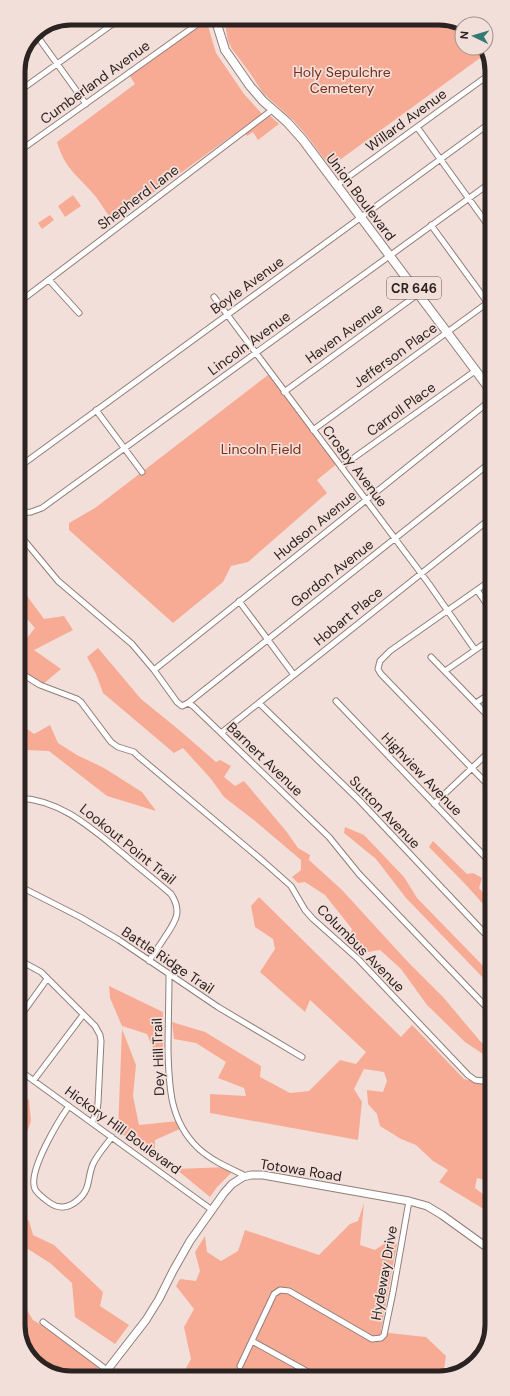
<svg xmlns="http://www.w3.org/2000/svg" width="510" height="1396" font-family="'DM Sans',sans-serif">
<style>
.green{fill:#f7ab94}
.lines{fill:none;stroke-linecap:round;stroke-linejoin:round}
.minor-casing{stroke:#907e79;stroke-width:7}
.secondary-casing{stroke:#907e79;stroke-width:9}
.primary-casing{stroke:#907e79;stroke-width:10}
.minor{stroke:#fff;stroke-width:5}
.secondary{stroke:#fff;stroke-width:7}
.primary{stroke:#fff;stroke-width:8}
.labels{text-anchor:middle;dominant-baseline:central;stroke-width:3.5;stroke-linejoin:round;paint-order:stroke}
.shield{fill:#f3dfd9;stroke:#675b58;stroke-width:1}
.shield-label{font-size:13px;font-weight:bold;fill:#2b2321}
.park-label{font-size:14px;fill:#772c15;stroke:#f3dfd9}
.street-label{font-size:14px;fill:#2b2321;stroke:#f3dfd9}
.rim{fill:none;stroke:#2b2321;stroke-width:5}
</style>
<rect width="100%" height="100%" fill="#f3dfd9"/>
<path class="green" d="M224,18h219l19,7v23h22l3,5 -157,114 -22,-30 -15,-17 -30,-27 -13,-20 -18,-24 -4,-8z
M206,19l10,34 28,41 18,20 -149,108c-6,-8 -11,-17 -17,-25 -17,-21 -31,-27 -39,-55l78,-58 -7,-11z
M269,115l10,9 -21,16 -5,-8 -6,4 -3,-4z
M73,195l8,11 -16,11 -7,-11z
M50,215l4,5 -12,9 -4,-6z
M272,372l66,91 -21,17 10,13 -79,69 -17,4 -8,16 -50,41 -104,-93v-7l26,-15z
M19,591l8,5 17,23 20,-3 9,14 -39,20 27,19 -19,16 -23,-17v-20l16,-20 -16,-18z
M98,648l43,51 37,30 38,33 4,-2 11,6 -7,11 11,9 9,-5 42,50 12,17 12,7 -1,5 33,30 65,71 36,36 37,44 12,10v9l-27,-18 -38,-37 -26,-36 -21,-19 -18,3 -13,-9 3,-15 -27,-34 -20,-13 -7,1 -6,-6 9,-7v-10l-46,-39 -31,-24 -13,-18 -28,-31 -9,5 -71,-60 -7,-19 -9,-17z
M19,723l15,11 16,-9 8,18 19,12 27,13 38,24 14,19 -49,-15 -58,-45 -23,-1 -7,-13z
M345,827l19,8 40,42 13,21 74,76v12l-85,-88 -30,-39 -32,-26z
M433,841l34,33 6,-1 9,5 -3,10 12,13v12l-24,-27 -38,-39z
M259,897l142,140 11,-12 52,54 20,4 8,-2v73l-8,26 -7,-2 -2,10 17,13v13l-53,-32 9,-12 -15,-9 -17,-16 -15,-6 -21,-13 -3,-12 -9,-10 -1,-14 16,2 4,-11 -3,-9 -20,-3 -10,20 8,13 -4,38 -148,-27v-19l36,2 -2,-8 -26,-10 8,-16 -30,-19 -22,-4 -2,-17 33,10 56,34 -1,11 30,16 19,-2 31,-31 16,4 10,-12 -56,-52 -5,12 -45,-40 15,-23 -2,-10 -18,-12 -4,-21z
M109,986l54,26v37l-9,1 -7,-16 -25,-8 -12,-28z
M122,1029l14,36 -3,31 6,29 39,-4 4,7 -27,12v18l-37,-27z
M20,1093l9,7 2,21 -11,31z
M227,1167l4,6 -14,14 -7,10 -34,-28z
M364,1203l-4,42 15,5 16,-11 6,5 -16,86 8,3 37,4 20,19 -3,20 -244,1 -2,-4 -12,-3 6,-11 -7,-32 10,-18 -18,-23 4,-7 16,2 4,-10 -5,-19 10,-16 2,16 14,9 17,-10 7,-21 74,25 31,-31 8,-3z
M20,1215l9,6 4,14 21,10 49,47 -3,14 29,19 -14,19 -40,-27 -3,-34 -22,-20 -30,-19z
M20,1303l3,1 10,16 69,42 -12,16h-23l-31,-13 -16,-26z"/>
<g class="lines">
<g class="minor-casing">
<path id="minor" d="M35,33l51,71
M18,92l103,-74
M417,127l73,101
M18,152l188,-134
M337,185l153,-111
M431,225l59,81
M49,280l30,33
M214,297l215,287 46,66
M18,303l254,-193
M284,392l134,-98
M96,410l46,62
M313,430l177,-129
M19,467l471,-344
M341,467l134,-96
M19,513l12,-1 11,-4 448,-325
M19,534l39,47 74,63 22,26 23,32 5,4 6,-3 5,3 136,131 30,37 133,139
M491,580l-101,71 -10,10 -2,8 3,5 110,114
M477,590l14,20
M239,601l55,74
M431,657l60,62
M154,670l337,-270
M445,671l46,-32
M19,672l21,13 37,14 4,3 30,40 7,5 16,5 4,4 126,106 27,24 14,24 8,9 45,40 110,116 7,5 7,1 10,-6
M336,701l155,162
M188,703l303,-241
M259,703l100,97 132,140
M476,703l15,-10
M221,733l270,-215
M19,798c42,2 72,30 103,55 16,14 33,27 49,41 12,18 4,28 -6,43 -5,8 -11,16 -16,24
M434,804l57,-54
M19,886l61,31 39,23 99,67 84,50
M19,960l22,12 54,54 5,9 1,6 -3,62 -1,8 -5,11
M169,975c0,25 -1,51 -1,76 1,37 2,70 30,97 14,13 31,20 48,28
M19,1018l28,-39
M19,1070l193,140
M34,1080l49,-65
M69,1106c-10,14 -42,66 -34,83 3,6 10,10 15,14 10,7 20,4 28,-3 13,-11 9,-22 15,-36 4,-9 13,-19 19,-27
M43,1322l64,48
M252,1341l65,36
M240,1366l34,-72 6,-4 9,1 83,48 9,-1 3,-3 9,-43 16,-91"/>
</g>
<g class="secondary-casing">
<path id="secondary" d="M101,1378l45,-58 13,-21 14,-28 17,-30 34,-48 8,-9 11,-7 8,-2h12l146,26 18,5 15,9 50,36"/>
</g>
<g class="primary-casing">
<path id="primary" d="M215,18l10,32 25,36 13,15 24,21 16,18 188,251"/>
</g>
<use href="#minor" class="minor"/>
<use href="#secondary" class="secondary"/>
<use href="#primary" class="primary"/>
</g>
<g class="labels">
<rect class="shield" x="387" y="277" width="54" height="22" rx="3"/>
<g class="shield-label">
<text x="414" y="288">CR 646</text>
</g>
<g class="park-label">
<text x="342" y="72">Holy Sepulchre<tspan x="342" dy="16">Cemetery</tspan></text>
<text x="261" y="449">Lincoln Field</text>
</g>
<g class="street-label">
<text transform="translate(95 82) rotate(-36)">Cumberland Avenue</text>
<text transform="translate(406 120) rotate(-36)">Willard Avenue</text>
<text transform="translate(138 197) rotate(-37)">Shepherd Lane</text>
<text transform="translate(361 197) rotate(53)">Union Boulevard</text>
<text transform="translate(247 285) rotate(-36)">Boyle Avenue</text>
<text transform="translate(344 333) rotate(-36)">Haven Avenue</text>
<text transform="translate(249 343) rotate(-36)">Lincoln Avenue</text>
<text transform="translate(395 355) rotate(-36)">Jefferson Place</text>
<text transform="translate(401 409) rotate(-36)">Carroll Place</text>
<text transform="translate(355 466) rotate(53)">Crosby Avenue</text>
<text transform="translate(315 525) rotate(-39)">Hudson Avenue</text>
<text transform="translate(332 573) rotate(-38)">Gordon Avenue</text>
<text transform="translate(348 616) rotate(-39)">Hobart Place</text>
<text transform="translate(265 759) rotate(44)">Barnert Avenue</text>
<text transform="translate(422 774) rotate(46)">Highview Avenue</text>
<text transform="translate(385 812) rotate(46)">Sutton Avenue</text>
<text transform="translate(128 844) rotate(39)">Lookout Point Trail</text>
<text transform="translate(361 948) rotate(45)">Columbus Avenue</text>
<text transform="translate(168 960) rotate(34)">Battle Ridge Trail</text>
<text transform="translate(158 1057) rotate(-92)">Dey Hill Trail</text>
<text transform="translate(123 1130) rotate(36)">Hickory Hill Boulevard</text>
<text transform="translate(301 1170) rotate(9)">Totowa Road</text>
<text transform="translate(384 1273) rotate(-80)">Hydeway Drive</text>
</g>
</g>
<path d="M0 0H510V1396H0ZM71 25H439A46 46 0 0 1 485 71V1325A46 46 0 0 1 439 1371H71A46 46 0 0 1 25 1325V71A46 46 0 0 1 71 25Z" fill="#f3dfd9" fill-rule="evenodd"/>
<path class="rim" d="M71 25H439A46 46 0 0 1 485 71V1325A46 46 0 0 1 439 1371H71A46 46 0 0 1 25 1325V71A46 46 0 0 1 71 25Z"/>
<g transform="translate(474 36) rotate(275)"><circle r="19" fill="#f3dfd9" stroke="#a3948f"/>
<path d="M0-3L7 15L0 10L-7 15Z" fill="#337a74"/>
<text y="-6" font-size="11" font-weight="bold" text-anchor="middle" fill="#2b2321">N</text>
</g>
</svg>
